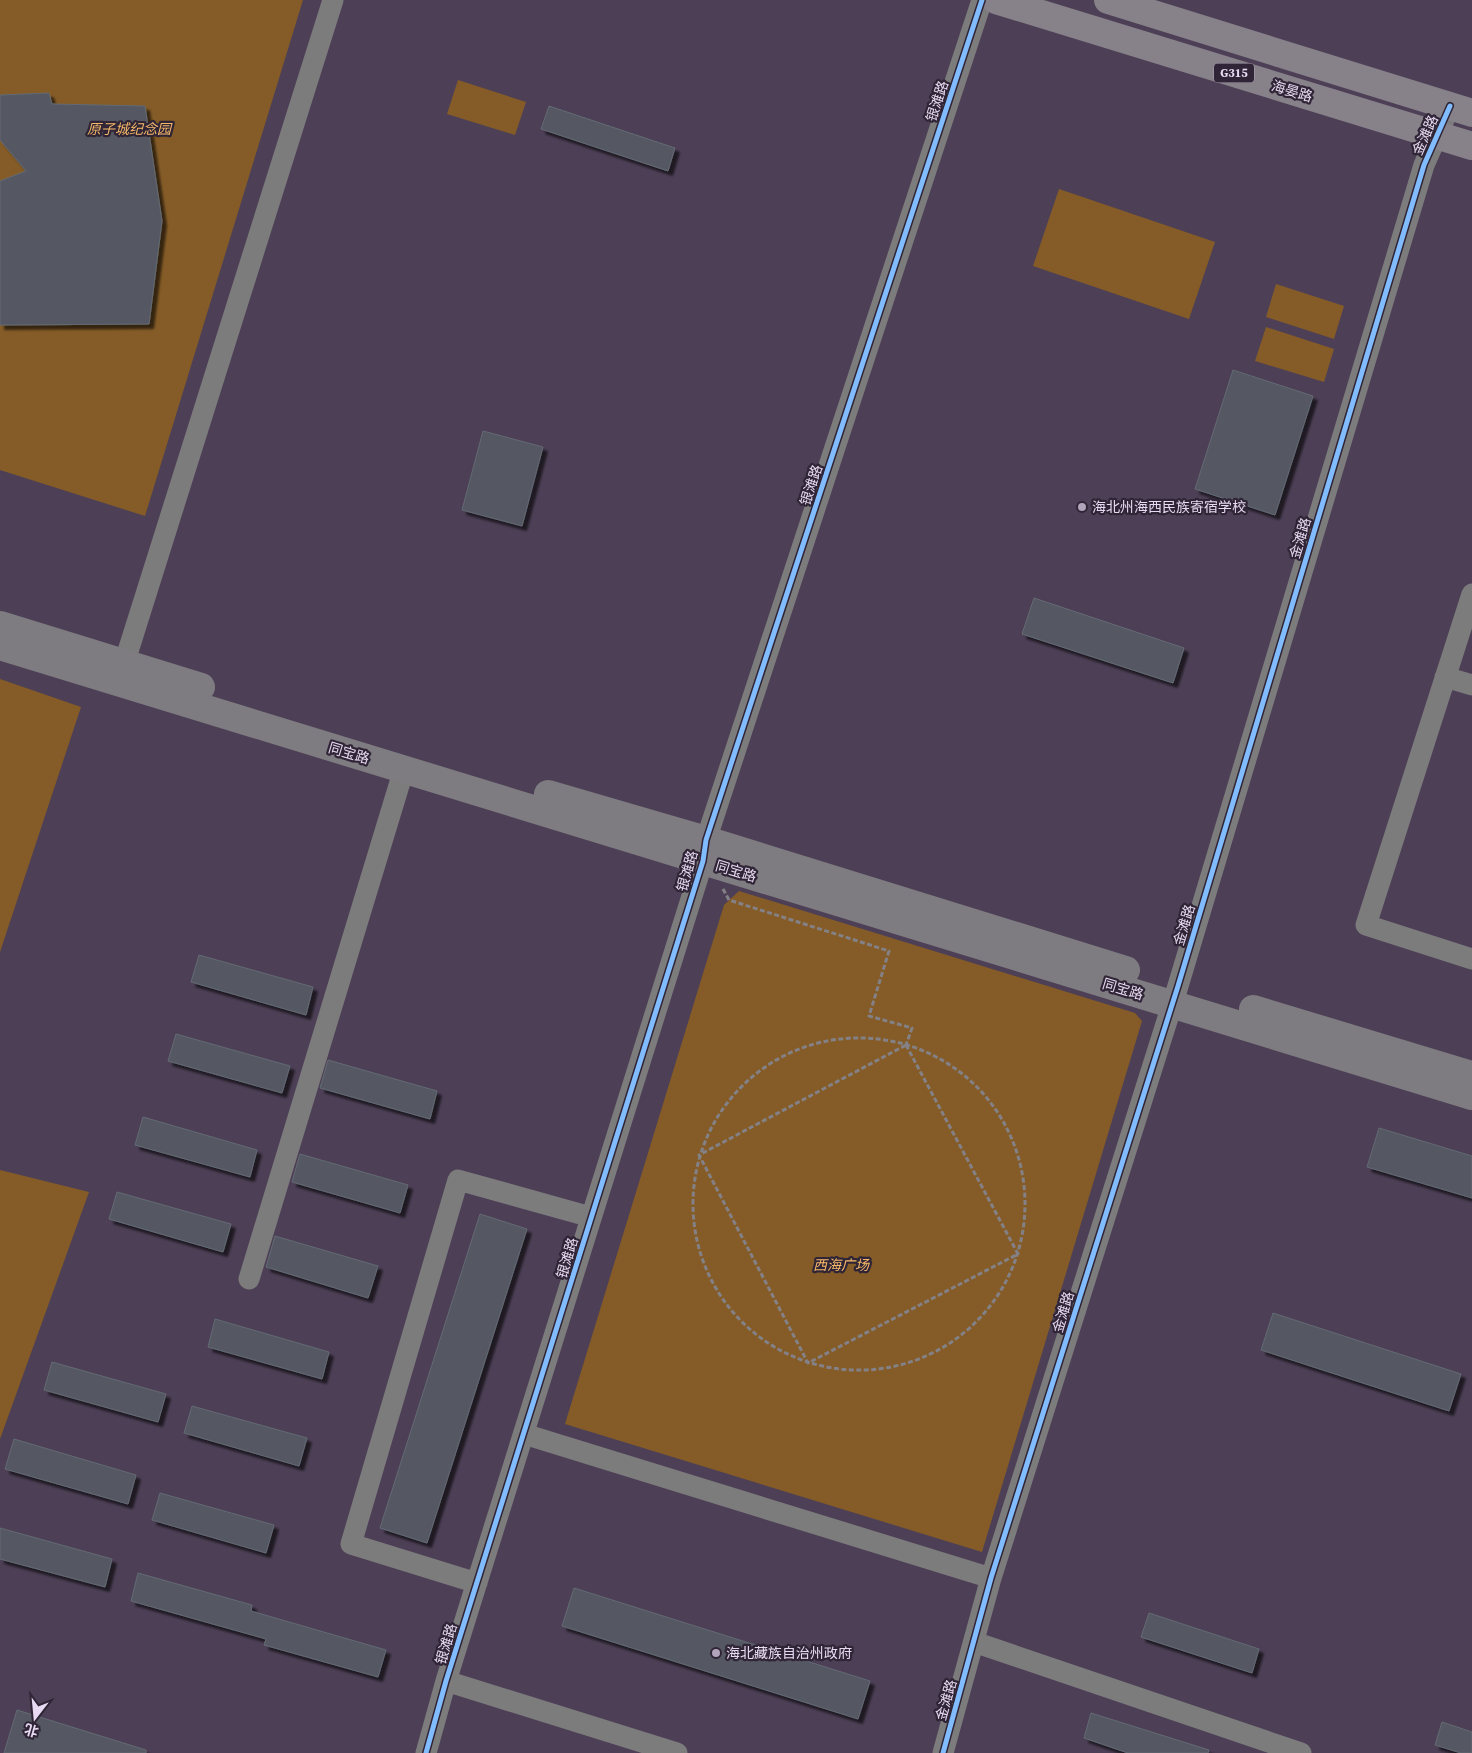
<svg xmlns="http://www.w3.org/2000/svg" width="1472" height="1753" font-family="'Source Serif 4','Noto Sans SC',serif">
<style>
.green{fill:#855c27}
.building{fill:#545864;stroke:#636a73;filter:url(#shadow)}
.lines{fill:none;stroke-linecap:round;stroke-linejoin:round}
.path{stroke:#848186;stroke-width:3;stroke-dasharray:5 2.5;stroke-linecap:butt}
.minor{stroke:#7d7c7d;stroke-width:21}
.major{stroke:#7f7c81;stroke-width:28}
.highway{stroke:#87818a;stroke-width:28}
.cycleway-casing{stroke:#2f2536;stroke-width:8}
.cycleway{stroke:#80bcff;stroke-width:5}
.poi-dot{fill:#b2a4bb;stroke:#2f2536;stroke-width:2}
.labels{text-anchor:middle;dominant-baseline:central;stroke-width:4.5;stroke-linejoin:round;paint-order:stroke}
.shield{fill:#2f2536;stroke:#b0a4ba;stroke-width:1}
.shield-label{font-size:12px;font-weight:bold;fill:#e8daf2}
.street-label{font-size:14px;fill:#e8daf2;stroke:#2f2536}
.park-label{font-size:14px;font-style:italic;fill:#f6b869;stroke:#2f2536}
.poi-label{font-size:14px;fill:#e8daf2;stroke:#2f2536;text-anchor:start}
</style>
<defs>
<filter id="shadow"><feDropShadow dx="4.5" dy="4.5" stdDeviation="1" flood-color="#0009"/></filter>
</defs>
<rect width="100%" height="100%" fill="#4d4056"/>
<path class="green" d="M0,0h303l-158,516 -145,-46z
M458,80l68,22 -11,33 -68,-21z
M1059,189l156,53 -26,77 -156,-53z
M1276,284l68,22 -10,33 -68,-22z
M1266,327l68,22 -10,33 -69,-21z
M0,679l81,28 -81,245z
M739,891l396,122 7,8 -160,531 -417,-128 159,-519z
M0,1170l89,22 -89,247z"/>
<path class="building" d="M49,93l3,11 93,2 17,115 -13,103 -149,1v-144l26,-10 -26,-31v-45z
M549,106l126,42 -7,23 -127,-42z
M1233,370l80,26 -38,119 -80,-26z
M483,431l60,16 -21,79 -60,-16z
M1034,598l150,50 -11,35 -151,-49z
M199,955l114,32 -7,28 -115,-33z
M176,1034l114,32 -8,27 -114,-32z
M328,1060l109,31 -7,28 -110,-31z
M143,1117l114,33 -7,27 -115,-32z
M1379,1128l93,28v42l-105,-31z
M300,1154l108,31 -8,28 -108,-31z
M117,1192l114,32 -8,28 -114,-33z
M480,1214l47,15 -100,314 -47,-15z
M275,1236l103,30 -10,32 -102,-31z
M1273,1313l188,61 -12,37 -188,-61z
M215,1319l114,33 -7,27 -114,-32z
M52,1362l114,32 -8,28 -114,-32z
M192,1406l115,32 -8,28 -115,-33z
M14,1439l122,36 -8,29 -123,-35z
M160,1493l114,32 -8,28 -114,-33z
M0,1528l112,31 -7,28 -105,-28z
M138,1573l114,32 -1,6 135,39 -8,27 -114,-32 2,-6 -135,-38z
M574,1588l296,93 -12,38 -296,-93z
M1149,1613l110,36 -7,24 -111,-36z
M17,1710l129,40v3h-142z
M1091,1713l118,37 -1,3h-80l-44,-15z
M1442,1722l30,10v21h-11l-26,-8z"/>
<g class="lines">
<path class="path" d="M723,889l6,11 160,51 -20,65 43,12 -6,17
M693 1204a166 166 0 1 1 332 0a166 166 0 1 1-332 0Z
M906,1045l112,209 -210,109 -109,-208z"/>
<path class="minor" d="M1472,594l-106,331 106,34
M1445,677l27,8
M121,678l3,-14 209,-664
M249,1279l155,-510
M524,1434l467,144
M477,1583l-126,-39 107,-364 133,37
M974,1642l327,111
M446,1681l231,72
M426,1753l20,-72 257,-820 3,-21 276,-840
M943,1753l48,-175 187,-592 246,-821 26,-59"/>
<path class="major" d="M0,625l201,62
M0,646l1472,450
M548,794l158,46 420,130
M1253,1009l219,66"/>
<path class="highway" d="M996,0l476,146
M1108,0l364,113"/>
<g class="cycleway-casing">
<path id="cycleway" d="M426,1753l20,-72 257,-820 3,-21 276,-840
M943,1753l48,-175 187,-592 246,-821 26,-59"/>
</g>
<use href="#cycleway" class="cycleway"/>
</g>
<g class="poi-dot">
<circle cx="1082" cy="507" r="5"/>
<circle cx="716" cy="1653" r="5"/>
</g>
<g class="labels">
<rect class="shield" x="1214" y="63.5" width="40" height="19" rx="4"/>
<g class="shield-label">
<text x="1234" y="73">G315</text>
</g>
<g class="street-label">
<text transform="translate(1292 91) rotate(17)">海晏路</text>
<text transform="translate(937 101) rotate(-72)">银滩路</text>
<text transform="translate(1425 135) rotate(-66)">金滩路</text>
<text transform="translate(811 485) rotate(-72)">银滩路</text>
<text transform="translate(1300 538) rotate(-73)">金滩路</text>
<text transform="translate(349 753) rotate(17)">同宝路</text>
<text transform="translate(687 871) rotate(-74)">银滩路</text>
<text transform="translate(736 871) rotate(17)">同宝路</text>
<text transform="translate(1184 925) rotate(-73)">金滩路</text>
<text transform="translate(1123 989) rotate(17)">同宝路</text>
<text transform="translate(567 1258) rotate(-73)">银滩路</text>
<text transform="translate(1063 1312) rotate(-73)">金滩路</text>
<text transform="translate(446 1644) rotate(-73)">银滩路</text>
<text transform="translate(946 1700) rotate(-74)">金滩路</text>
</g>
<g class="park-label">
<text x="129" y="129">原子城纪念园</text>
<text x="841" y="1265">西海广场</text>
</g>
<g class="poi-label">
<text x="1092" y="507">海北州海西民族寄宿学校</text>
<text x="726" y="1653">海北藏族自治州政府</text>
</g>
</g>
<g transform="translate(35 1718) rotate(196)" stroke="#2f2536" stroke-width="4" paint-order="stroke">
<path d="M0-4L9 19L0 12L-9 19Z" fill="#e8daf2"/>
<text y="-8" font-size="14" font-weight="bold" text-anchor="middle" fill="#e8daf2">北</text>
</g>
</svg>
